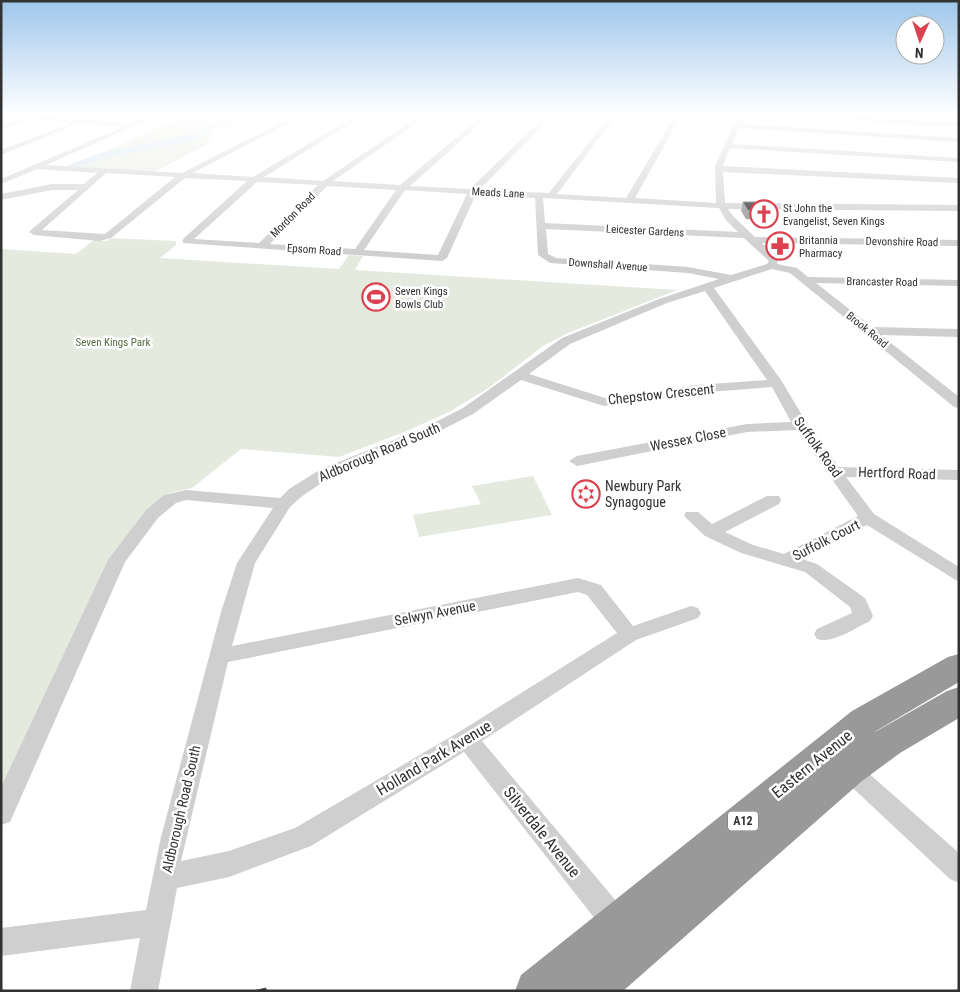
<svg xmlns="http://www.w3.org/2000/svg" width="960" height="992" font-family="'Roboto Condensed',sans-serif">
<style>
.green{fill:#e5eade}
.lines{fill:none;stroke-linecap:round;stroke-linejoin:round}
.river{fill:#cfe1ec;fill-rule:evenodd}
.minor{fill:#cfcfcf;fill-rule:evenodd}
.highway{fill:#999;fill-rule:evenodd}
.wall{fill:#8c8c8c}
.building{fill:#191919;stroke:#5e5e5e}
.labels{text-anchor:middle;dominant-baseline:central;stroke-width:5;stroke-linejoin:round;paint-order:stroke}
.far-street-label{font-size:11px;fill:#323232;stroke:#fff}
.far-poi-label{font-size:11px;fill:#323232;stroke:#fff;text-anchor:start}
.far-park-label{font-size:11px;fill:#566c41;stroke:#fff}
.shield{fill:#fff;stroke:#707070;stroke-width:1}
.shield-label{font-size:12px;font-weight:bold;fill:#323232}
.street-label{font-size:14px;fill:#323232;stroke:#fff}
.poi-label{font-size:14px;fill:#323232;stroke:#fff;text-anchor:start}
.near-street-label{font-size:16px;fill:#323232;stroke:#fff}
</style>
<rect width="100%" height="100%" fill="#fff"/>
<path class="green" d="M189,114h82l-13,6 -45,10 -4,4 6,1 -9,2 3,3 -2,1 4,2 -57,29 -83,-5z
M111,238l65,3v4l-16,13 179,11 10,-14 14,1 -8,14 322,20 -111,44 -23,12 -53,41 -39,24 -44,20 -68,26 -98,-8 -49,39 -23,5 -13,9 -155,285v-538l75,5 18,-14 12,1z
M533,476l19,39 -133,22 -6,-22 68,-11 -9,-18z"/>
<g class="lines">
<path class="river" d="M219,120l8,2 -29,17 -92,19 -36,12 -6,-3 35,-14 92,-18z"/>
<path class="minor" d="M1,114l130,9 21,-9h9l-115,51 136,8 116,-59h8l-113,59 60,4 105,-63h8l-102,63 59,4 99,-67h8l-97,67 67,4 84,-71h7l-81,72 60,3 77,-75h7l-75,76 70,3 62,-79h6l-60,80 69,4 50,-84h6l-47,84 81,5 -1,-37 18,-40 10,-12h7l-9,10 218,14v4l-220,-14 -7,16 227,14v4l-229,-14 -7,18 236,12v5l-236,-11 2,31 234,2v6l-231,-2 5,7 22,21 204,3v6l-197,-3 16,15 -1,6 20,4 11,9 151,3v6l-143,-3 56,44 87,2v8l-78,-2 78,62v11l-5,-1 -164,-134 -18,-4 -58,19 67,92 27,45 31,42 120,3v10l-113,-3 28,37 85,53v15l-92,-57 -65,34 15,5 48,34 8,18 -3,5c-15,7 -37,23 -53,18l-3,-5 3,-5 35,-16 -2,-6 -45,-35 -64,-19 -36,-17 -21,-20 2,-4h12l14,12 55,-28h12l2,4 -2,4 -54,28 28,13 31,9 74,-38 -61,-86 -50,2 -170,34 -8,-5 8,-5 170,-32 44,-2 -19,-35 -76,6 -92,13 -83,-26 -48,34 -37,19 -103,42 -32,22 -11,10 -35,56 -23,83 346,-68 23,7 32,41 58,-20 7,2 3,5 -3,5 -62,22 -154,101 145,173 4,10 -4,10 -10,4 -10,-4 -143,-182 -153,94 -82,31 -52,11 -19,103h-28l10,-53 -139,18v-28l145,-18 15,-73 60,-225 16,-49 36,-55 -87,-8 -10,3 -18,15 -33,44 -115,260 -9,3v-38l107,-227 38,-50 18,-15 22,-5 94,8 9,-9 32,-20 105,-42 37,-19 99,-70 97,-39 60,-20 -31,-6 -138,-10 -12,-8 -3,-57 -59,-4 -29,64 -5,3 -259,-18v-4l64,-58 -62,-3 -74,60 -12,3 -65,-6 -5,-3 2,-2 47,-40h-26l-51,10v-6l51,-10h32l13,-11 -60,-4 -36,15v-5l122,-52 -43,-4 -79,32v-5l71,-27 -43,-4 -28,11v-4l20,-7 -20,-2zM106,173l69,4 -70,57 -63,-4zM257,182l61,3 -59,58 -65,-4zM327,186l69,4 -41,59 -85,-5zM405,190l62,4 -29,61 -74,-5zM543,198l176,10 7,12 12,12 -193,-9zM546,229l198,9 25,23 -2,3 -36,11 -43,-8 -132,-9 -8,-4zM705,291l62,89 -71,5 -91,13 -76,-24 41,-30 97,-41zM578,592l9,3 30,38 -158,99 -164,96 -66,23 -48,10 47,-199z
M798,114c54,0 107,8 161,8v4h-40z
M849,760l8,3 102,90v30l-9,-4 -109,-102 -4,-7 4,-7z"/>
<path class="highway" d="M959,654v28l-83,49 -1,1 72,-41 12,-4v31l-59,35 -38,28 -239,210h-108l6,-16 331,-264 96,-54z"/>
</g>
<path class="wall" d="M743,202l21,9 -2,9 -16,-1 -5,-8z"/>
<path class="building" d="M743,202h16l5,9 -16,-1z
M266,988v3h-13z"/>
<linearGradient id="sky" x2="0" y2="1"><stop stop-color="#9ec6ea"/><stop offset="0.45" stop-color="#fff"/><stop offset="1" stop-color="#fff" stop-opacity="0"/></linearGradient>
<rect width="960" height="253" fill="url(#sky)"/>
<defs>
<g id="church-ring" transform="scale(1.4375)"><circle r="9.5" fill="#fff" stroke="#dc4150" stroke-width="1.5"/><path d="M-1.2-6h2.4v3.5h3.3v2.4h-3.3V6h-2.4V-.1h-3.3v-2.4h3.3Z" fill="#dc4150"/></g>
<g id="pharmacy-ring" transform="scale(1.4375)"><circle r="9.5" fill="#fff" stroke="#dc4150" stroke-width="1.5"/><path d="M-2-6h4v4h4v4h-4v4h-4v-4h-4v-4h4Z" fill="#dc4150"/></g>
<g id="stadium-ring" transform="scale(1.4375)"><circle r="9.5" fill="#fff" stroke="#dc4150" stroke-width="1.5"/><path d="M0-5a6.5 5 0 1 0 0 10a6.5 5 0 1 0 0-10ZM-3.5-1.8h7v3.6h-7Z" fill="#dc4150"/></g>
<g id="synagogue-ring" transform="scale(1.4375)"><circle r="9.5" fill="#fff" stroke="#dc4150" stroke-width="1.5"/><path d="M0-6.5L5.6 3.2H-5.6ZM0 6.5L5.6-3.2H-5.6Z" fill="#dc4150"/></g>
</defs>
<g fill-rule="evenodd">
<use href="#church-ring" x="764" y="214"/>
<use href="#pharmacy-ring" x="780" y="246"/>
<use href="#stadium-ring" x="376" y="297"/>
<use href="#synagogue-ring" x="586" y="494"/>
</g>
<g class="labels">
<g class="far-street-label">
<text transform="translate(498 193) rotate(3)">Meads Lane</text>
<text transform="translate(293 215) rotate(-45)">Mordon Road</text>
<text transform="translate(645 231) rotate(3)">Leicester Gardens</text>
<text transform="translate(902 242) rotate(1)">Devonshire Road</text>
<text transform="translate(314 250) rotate(4)">Epsom Road</text>
<text transform="translate(608 265) rotate(4)">Downshall Avenue</text>
<text transform="translate(882 282) rotate(1)">Brancaster Road</text>
<text transform="translate(867 330) rotate(39)">Brook Road</text>
</g>
<g class="far-poi-label">
<text x="783" y="208">St John the<tspan x="783" dy="13">Evangelist, Seven Kings</tspan></text>
<text x="799" y="240">Britannia<tspan x="799" dy="13">Pharmacy</tspan></text>
<text x="395" y="291">Seven Kings<tspan x="395" dy="13">Bowls Club</tspan></text>
</g>
<g class="far-park-label">
<text x="113" y="342">Seven Kings Park</text>
</g>
<rect class="shield" x="728" y="811.5" width="30" height="19" rx="4"/>
<g class="shield-label">
<text x="743" y="821">A12</text>
</g>
<g class="street-label">
<text transform="translate(661 394) rotate(-6)">Chepstow Crescent</text>
<text transform="translate(688 439) rotate(-11)">Wessex Close</text>
<text transform="translate(818 447) rotate(54)">Suffolk Road</text>
<text transform="translate(379 452) rotate(-23)">Aldborough Road South</text>
<text transform="translate(897 473) rotate(2)">Hertford Road</text>
<text transform="translate(826 540) rotate(-27)">Suffolk Court</text>
<text transform="translate(435 613) rotate(-11)">Selwyn Avenue</text>
<text transform="translate(181 809) rotate(-77)">Aldborough Road South</text>
</g>
<g class="poi-label">
<text x="605" y="486">Newbury Park<tspan x="605" dy="16">Synagogue</tspan></text>
</g>
<g class="near-street-label">
<text transform="translate(434 758) rotate(-31)">Holland Park Avenue</text>
<text transform="translate(812 764) rotate(-39)">Eastern Avenue</text>
<text transform="translate(542 832) rotate(51)">Silverdale Avenue</text>
</g>
</g>
<rect width="960" height="992" fill="none" stroke="#323232" stroke-width="5"/>
<g transform="translate(920 40) rotate(183)"><circle r="24" fill="#ffffff" stroke="#adadad"/>
<path d="M0-4L9 19L0 12L-9 19Z" fill="#dc4150"/>
<text y="-8" font-size="14" font-weight="bold" text-anchor="middle" fill="#323232">N</text>
</g>
</svg>
